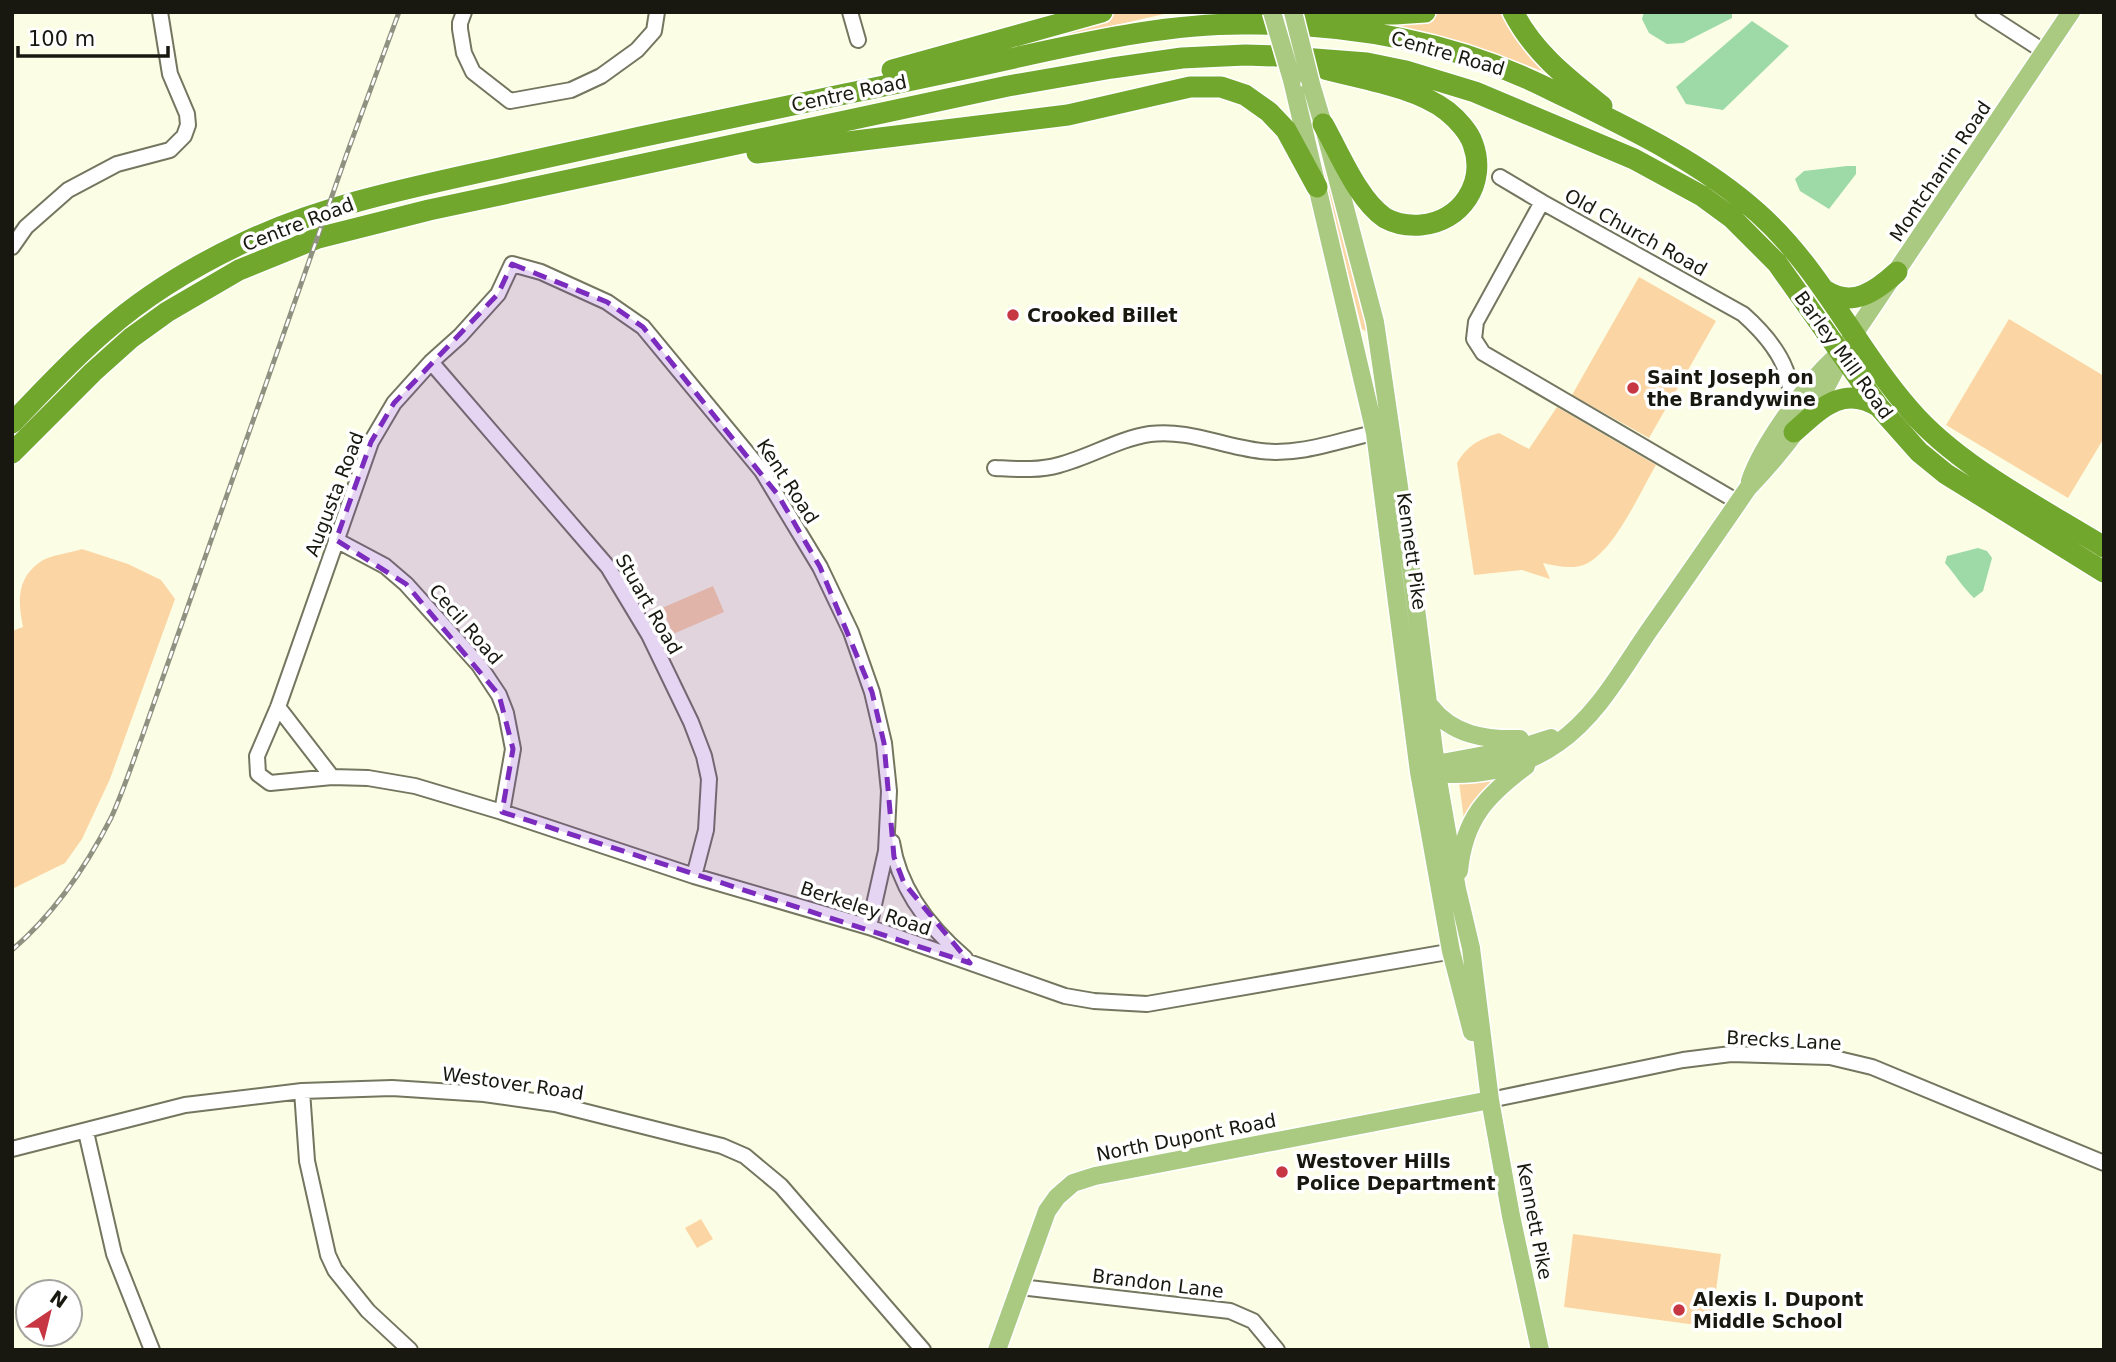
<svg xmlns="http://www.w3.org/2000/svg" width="2116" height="1362" font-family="'DejaVu Sans',sans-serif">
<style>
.green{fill:#fbd6a4}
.water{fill:#9ddaa7}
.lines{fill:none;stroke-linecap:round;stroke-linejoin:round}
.minor-casing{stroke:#747660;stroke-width:18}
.major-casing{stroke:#fff;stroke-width:21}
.highway-casing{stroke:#fff;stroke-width:24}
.minor{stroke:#fff;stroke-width:14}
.major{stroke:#aaca82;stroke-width:18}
.highway{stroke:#72a72e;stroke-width:21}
.rail-casing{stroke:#909281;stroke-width:5}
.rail{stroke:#fff;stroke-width:2.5;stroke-dasharray:8;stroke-linecap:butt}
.major-bridge-casing{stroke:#fff;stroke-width:21;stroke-linecap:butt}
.major-bridge{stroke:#aaca82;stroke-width:18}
.marked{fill:#7b2cbf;fill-opacity:0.2;stroke:#7b2cbf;stroke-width:5;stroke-dasharray:14 9;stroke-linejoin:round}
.poi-dot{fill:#c63643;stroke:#fff;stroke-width:2.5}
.labels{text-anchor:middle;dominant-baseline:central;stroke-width:7;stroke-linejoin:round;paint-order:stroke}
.street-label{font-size:19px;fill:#181810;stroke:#fff}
.poi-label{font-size:19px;font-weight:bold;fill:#181810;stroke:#fff;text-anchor:start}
</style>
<rect width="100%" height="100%" fill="#fbfee5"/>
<path class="green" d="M1121,12h52l-220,50v-4z
M1443,12h64l40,61c-58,-23 -110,-39 -171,-52l43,-1z
M1303,80l66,248 -2,4 -5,-3 -62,-244z
M1639,277l77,44 -67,117 -77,-43z
M2009,319l95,57v62l-36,60 -122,-73z
M1557,407l99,58c-16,27 -41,85 -70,99 -14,6 -29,2 -43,-1l7,16 -28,-9 -48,5 -17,-112c11,-18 22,-24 42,-30l30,16z
M82,549l46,15 33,16 14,19 -65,180 -28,60 -17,24 -53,26v-258l11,-4c-5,-25 -7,-48 17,-65 10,-7 30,-9 42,-13z
M713,586l11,26 -51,22 -11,-26z
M1493,779l-17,21 -12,20 -5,-38h15z
M701,1219l12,20 -16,9 -12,-20z
M1573,1234l148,20 -10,73 -147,-20z"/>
<path class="water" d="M1644,12h88v6l-49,25 -16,1 -18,-11 -7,-14z
M1752,21l37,25 -66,64 -37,-6 -10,-17z
M1847,166h9v8l-27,35 -29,-18 -5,-12 9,-8z
M1978,548l9,3 5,7 -9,33 -9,7c-11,-10 -19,-24 -29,-35l2,-7z"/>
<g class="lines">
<g class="minor-casing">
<path id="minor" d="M464,12l-4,11v6l4,24 9,19 37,29 61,-11 30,-14 36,-26 17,-19 3,-19
M850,12l8,28
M1983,12l62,40
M1500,177l42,25
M12,247l14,-20 42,-37 49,-26 53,-14 14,-14 4,-11 -1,-11 -17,-40 -10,-62
M431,362l177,205 41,68 42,87 13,34 5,23 -3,51 -12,46
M995,468c21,1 43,3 64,-3 31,-8 59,-26 91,-31 39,-5 73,13 111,17 41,5 82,-12 121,-20
M1738,502l-255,-149 -9,-14 2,-17 66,-120 201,112c27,24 56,58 45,97
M336,540l49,26 21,18 73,81 20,30 7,18 7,36 -11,63
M278,707l54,70
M892,842c7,47 38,86 73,116
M869,927l17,-76 3,-60 -5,-48 -12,-51 -21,-60 -31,-65 -58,-96 -119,-144 -36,-25 -66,-30 -29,-8 -14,30 -38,42 -29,26 -37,41 -23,39 -93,265 -21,49 1,18 12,9 62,-6 36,1 47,8 87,26 192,64 175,51 196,69 29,5 53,3 324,-56
M302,1091l5,70 21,94 7,15 33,41 42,39
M1490,1100l193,-40 48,-6 99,3 42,10 232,96
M86,1132l28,122 38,96
M12,1149l173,-44 117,-14 90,-3 92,6 71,10 167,42 23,10 36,30 142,164
M1020,1287l210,24 23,10 24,29"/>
</g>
<g class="major-casing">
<path id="major" d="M1292,80l83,353 44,339 32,179 21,81
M1311,84l12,40 52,198 36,247 26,205 20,115 14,59 19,152 21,116 29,134
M1750,481c12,-36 62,-106 92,-129l229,-340
M1430,706c22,29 55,34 90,33
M1425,768l11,-4 81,-15 34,-11
M1426,772c46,6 94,-2 132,-29 39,-27 64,-73 90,-111 34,-48 67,-96 100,-144 31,-32 81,-94 94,-136
M1459,871c5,-52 27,-75 67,-105
M997,1350l50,-139 10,-14 16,-14 22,-7 395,-76"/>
</g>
<g class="highway-casing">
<path id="highway" d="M1513,12c21,41 54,66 89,94
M1305,13l90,1 30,-2
M892,70l210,-58
M1323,124c16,28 35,76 62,94 11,6 24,8 36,7 40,-3 66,-42 52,-81 -4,-12 -16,-25 -26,-33 -31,-24 -85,-32 -122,-42
M757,153l311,-38 122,-28h31l24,8 24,17 17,18 31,57
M1826,291c27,17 50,0 71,-19
M12,423c30,-31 60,-64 93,-92 41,-36 91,-66 140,-89 83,-39 174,-56 263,-76 112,-25 225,-49 337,-72 63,-13 125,-26 187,-40 69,-15 140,-30 211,-30 104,-1 206,16 300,62 73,36 154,72 215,127 63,56 97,134 152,197 48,56 131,98 194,137
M1794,432c26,-23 49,-48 85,-25
M12,453l81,-81 38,-34 36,-26 72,-42 79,-32 111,-28 579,-124 104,-18 70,-10 63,-3 31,1 91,7 39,8 69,21 159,67 68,37 30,22 45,45 102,144 40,45 27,22 158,98"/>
</g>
<use href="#minor" class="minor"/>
<use href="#major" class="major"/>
<use href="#highway" class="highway"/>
<g class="rail-casing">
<path id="rail" d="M12,950c42,-36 74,-83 99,-132 12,-26 21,-54 31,-81l204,-581 53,-144"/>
</g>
<use href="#rail" class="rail"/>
<g class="major-bridge-casing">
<path id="major-bridge" d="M1272,12l20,68
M1293,12l18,72"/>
</g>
<use href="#major-bridge" class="major-bridge"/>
</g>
<path class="marked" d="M512,264l95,38 36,25 135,168 42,72 52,125 12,51 10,114 10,26 66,80 -468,-151 11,-63 -14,-54 -93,-111 -70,-44 35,-98 23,-39 104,-109z"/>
<g class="poi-dot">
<circle cx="1013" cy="315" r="7"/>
<circle cx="1633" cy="388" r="7"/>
<circle cx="1282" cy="1172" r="7"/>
<circle cx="1679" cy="1310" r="7"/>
</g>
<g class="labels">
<g class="street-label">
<text transform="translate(1448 53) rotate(16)">Centre Road</text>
<text transform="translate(849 93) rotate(-12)">Centre Road</text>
<text transform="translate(1940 171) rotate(-56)">Montchanin Road</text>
<text transform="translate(298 224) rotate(-21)">Centre Road</text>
<text transform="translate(1636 232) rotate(29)">Old Church Road</text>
<text transform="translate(1844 355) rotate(54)">Barley Mill Road</text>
<text transform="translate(788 481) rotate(57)">Kent Road</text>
<text transform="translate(334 494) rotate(-69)">Augusta Road</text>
<text transform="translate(1412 551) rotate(82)">Kennett Pike</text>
<text transform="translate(649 604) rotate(60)">Stuart Road</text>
<text transform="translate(466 624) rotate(49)">Cecil Road</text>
<text transform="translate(866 908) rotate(18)">Berkeley Road</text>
<text transform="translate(1784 1040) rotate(3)">Brecks Lane</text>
<text transform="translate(513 1083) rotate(8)">Westover Road</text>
<text transform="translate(1186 1137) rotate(-11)">North Dupont Road</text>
<text transform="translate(1535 1221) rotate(79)">Kennett Pike</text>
<text transform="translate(1158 1283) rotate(7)">Brandon Lane</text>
</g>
<g class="poi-label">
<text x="1027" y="315">Crooked Billet</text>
<text x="1647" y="377">Saint Joseph on<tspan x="1647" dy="22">the Brandywine</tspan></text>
<text x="1296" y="1161">Westover Hills<tspan x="1296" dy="22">Police Department</tspan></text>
<text x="1693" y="1299">Alexis I. Dupont<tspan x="1693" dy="22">Middle School</tspan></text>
</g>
</g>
<rect width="2116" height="1362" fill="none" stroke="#181810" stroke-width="28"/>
<g transform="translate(49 1313) rotate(35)"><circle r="33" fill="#ffffff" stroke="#a3a39f" stroke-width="2"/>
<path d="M0-5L12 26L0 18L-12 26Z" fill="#c63643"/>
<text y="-10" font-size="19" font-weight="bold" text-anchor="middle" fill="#181810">N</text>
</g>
<path d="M18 46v10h150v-10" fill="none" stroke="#181810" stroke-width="3.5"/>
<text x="28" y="46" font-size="21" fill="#181810" stroke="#ffffff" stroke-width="5" paint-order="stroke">100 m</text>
</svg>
